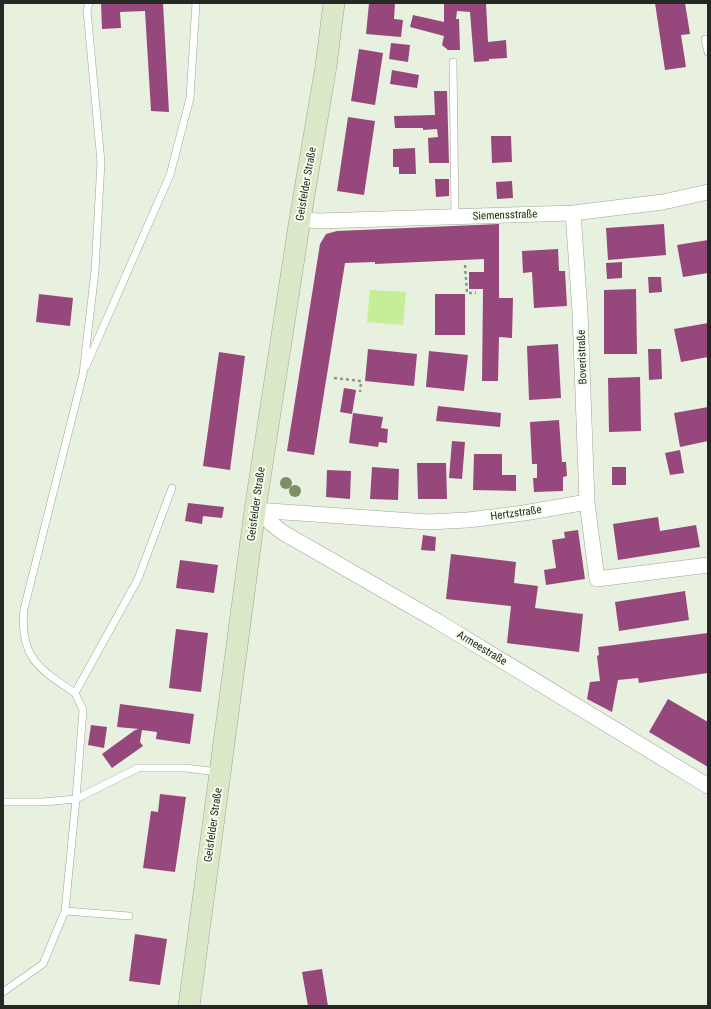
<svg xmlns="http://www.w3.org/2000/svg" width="711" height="1009" font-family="'Roboto Condensed',sans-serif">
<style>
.green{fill:#c5ee96}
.building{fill:#96487c}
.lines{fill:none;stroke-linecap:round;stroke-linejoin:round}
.lane-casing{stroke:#9ea696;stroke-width:8}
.street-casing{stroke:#9ea696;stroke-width:16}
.secondary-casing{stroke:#9ea696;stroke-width:22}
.path{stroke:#8e9489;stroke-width:2.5;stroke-dasharray:3 3;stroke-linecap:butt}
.lane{stroke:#fff;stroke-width:7}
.street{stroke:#fff;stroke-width:15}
.secondary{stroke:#dae8c7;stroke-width:21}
.tree{fill:#7e8f65}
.labels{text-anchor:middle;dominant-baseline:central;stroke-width:4;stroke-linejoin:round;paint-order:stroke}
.street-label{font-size:11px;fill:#262923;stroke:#f5feed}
</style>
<rect width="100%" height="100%" fill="#e8f0e0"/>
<path class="green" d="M370,290l36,2 -3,33 -36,-3z"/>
<path class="building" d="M101,3h62l6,109 -18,-1 -6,-100 -25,1 1,16 -19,1z
M369,3h26l-1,16 9,1 -2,17 -35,-3z
M444,3h42l2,39 18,-2 1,18 -18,1v2l-15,1 -4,-50 -13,-1 -1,8h3l1,31h-12l-6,-5 2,-9 -34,-9 3,-12 31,7z
M655,3h30l5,31 -9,1 5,32 -21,3z
M391,43l19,2 -2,17 -19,-3z
M359,49l24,4 -8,52 -24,-4z
M392,70l27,5 -2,13 -27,-4z
M434,91h13l2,72h-20l-1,-25 10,-1 -1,-8 -14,1v-2h-28l-1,-12 41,-1z
M348,117l27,4 -11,74 -27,-4z
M491,136h20l1,26 -20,1z
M415,148l1,26h-17v-7h-6v-18z
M435,179h14v17l-13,1z
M512,181l1,17 -16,1 -1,-17z
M499,224v74h14l-1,40 -13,-1 -1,44h-16l1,-92h-14v-17h15v-13l-109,5v-2l-30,1 -31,192 -27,-4 33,-207 6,-10 11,-3z
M664,224l2,31 -58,5 -2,-32z
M708,240v33l-25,4 -6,-32z
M558,249l1,22h6l2,35 -33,2 -2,-36 -9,1 -1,-22z
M622,262v16l-15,1 -1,-16z
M648,277h13l1,15 -13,1z
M636,289l1,65h-33v-64z
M39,294l34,4 -3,28 -34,-4z
M435,294h30v41h-30z
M708,323v34l-27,5 -7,-33z
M558,344l3,54 -32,2 -2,-54z
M368,349l49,5 -3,32 -49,-5z
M648,349h13l1,30 -13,1z
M429,351l39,4 -4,36 -38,-4z
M219,352l26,4 -15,114 -27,-4z
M640,377l1,54 -32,1 -1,-54z
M344,388l12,2 -4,24 -12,-2z
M438,406l63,7 -1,14 -64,-6z
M708,407v34l-28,6 -6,-34z
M353,413l30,4 -2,11 7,1 -1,14 -8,-1 -1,5 -29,-4z
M559,420l3,42h4l1,14 -4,1v14l-29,1 -1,-14h4v-14h-5l-2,-42z
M452,441l13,1 -3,37 -13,-1z
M680,450l4,23 -14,2 -5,-22z
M474,454h28v21h14v16l-43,-1z
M417,463h29l1,36h-29z
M372,467l27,2 -1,31 -28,-1z
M612,467h14v18h-14z
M327,470l24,1 -1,28 -24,-2z
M188,503l36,4 -2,11 -19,-2 -1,8 -17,-3z
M658,517l2,14 36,-6 4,22 -82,13 -5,-36z
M578,530l7,49 -39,6 -2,-15 12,-2 -4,-28 13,-2 -1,-6z
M423,535l13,2 -1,14 -14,-1z
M451,554l65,8 -2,21 24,3 -3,22 48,6 -4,38 -72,-9 4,-37 -65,-7z
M180,560l38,5 -4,28 -38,-5z
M685,591l4,29 -70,11 -4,-29z
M176,629l32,4 -7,59 -32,-4z
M708,633v40l-69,10 -1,-5 -20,2 -6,32 -25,-13 3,-17 10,-1 -3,-25 2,-1 -1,-8z
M668,699l40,23v45l-59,-35z
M120,704l74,10 -4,30 -34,-5 1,-7 -15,-2 -2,12 3,4 -31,22 -10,-14 33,-24 4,-1 -22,-2z
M91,725l16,2 -3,21 -16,-3z
M160,794l26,3 -11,75 -32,-4 8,-57 7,1z
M135,934l32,5 -7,46 -31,-4z
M322,969l6,37h-20l-6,-34z"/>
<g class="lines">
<g class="lane-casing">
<path id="lane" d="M89,3l-2,7 14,152 -6,109 -12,103 -59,235c-5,48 15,60 51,84l63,-114 34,-91
M705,39l3,13
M453,62l2,155
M86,366l84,-191 20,-77 6,-95
M75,693l8,17 -7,89 62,-31h47l33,4
M3,802h40l33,-3 -11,112 64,5
M3,992l40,-28 22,-53"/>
</g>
<g class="street-casing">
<path id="street" d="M573,213l7,99 7,190 10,77 111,-14
M300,219l18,2 255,-8 90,-11 45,-10
M255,510l27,22 155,89 271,165
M255,510l173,12 40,-2 56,-7 63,-11"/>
</g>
<g class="secondary-casing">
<path id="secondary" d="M189,1006l66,-496 45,-291 26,-153 8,-63"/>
</g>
<path class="path" d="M465,265l2,28h9
M334,378l27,3 -1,11"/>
<use href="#lane" class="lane"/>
<use href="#street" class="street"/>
<use href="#secondary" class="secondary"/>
</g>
<g class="tree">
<circle cx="286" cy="483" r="6"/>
<circle cx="295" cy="491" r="6"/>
</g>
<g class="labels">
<g class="street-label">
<text transform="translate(306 184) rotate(-80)">Geisfelder Straße</text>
<text transform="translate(505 215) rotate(-2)">Siemensstraße</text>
<text transform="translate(582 357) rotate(-92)">Boveristraße</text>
<text transform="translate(256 504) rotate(-82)">Geisfelder Straße</text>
<text transform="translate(516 513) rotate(-8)">Hertzstraße</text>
<text transform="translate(482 648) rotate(31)">Armeestraße</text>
<text transform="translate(213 825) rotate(-82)">Geisfelder Straße</text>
</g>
</g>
<rect width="711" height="1009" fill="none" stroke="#262923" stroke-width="8"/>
</svg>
